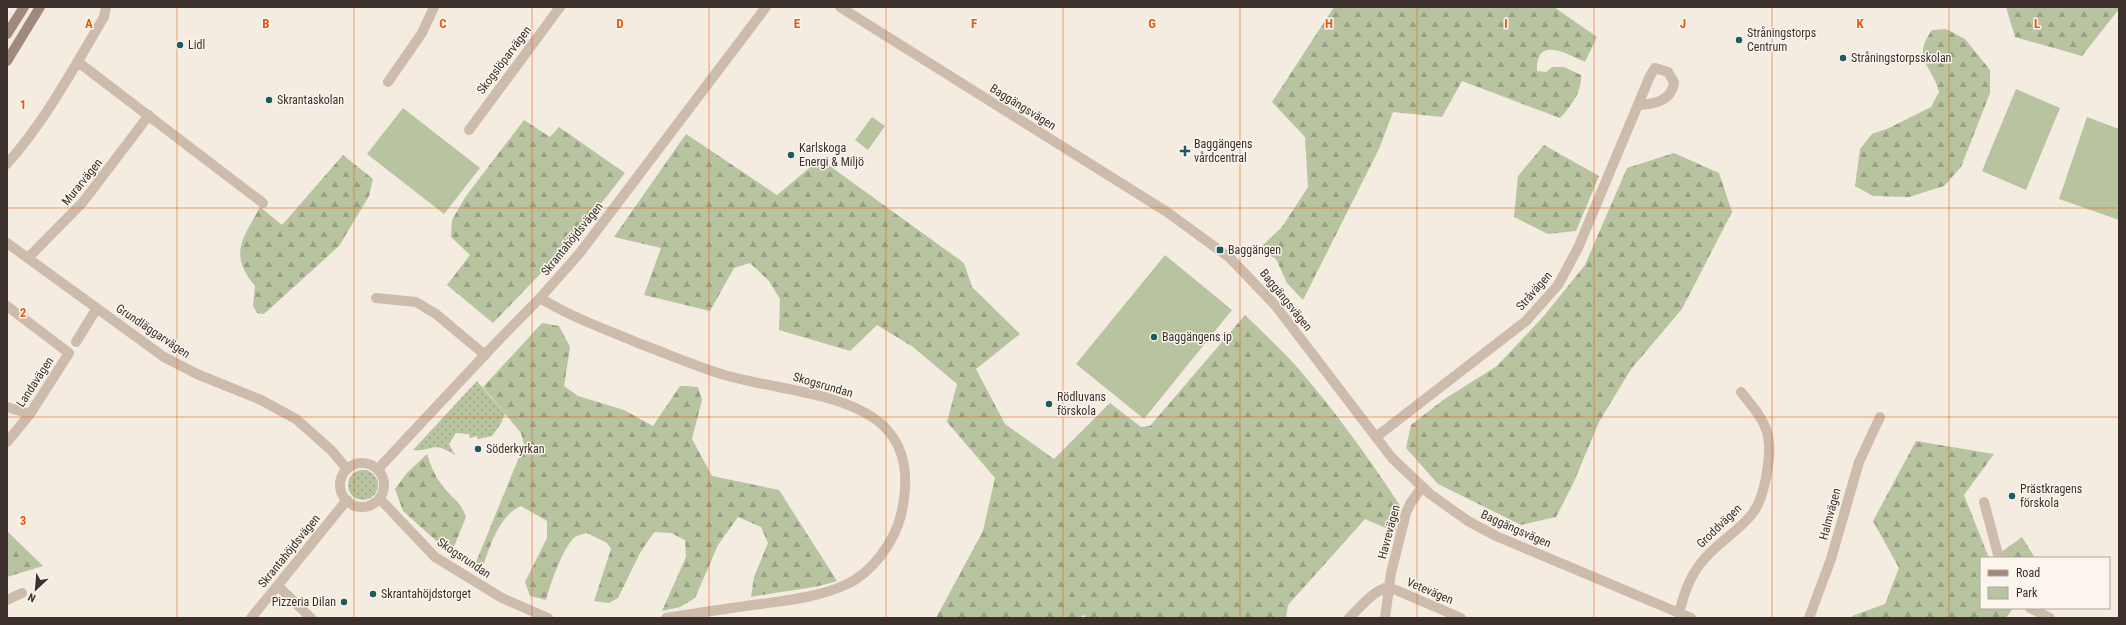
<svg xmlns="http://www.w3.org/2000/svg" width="2126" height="625" font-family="'Roboto Condensed',sans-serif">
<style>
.grass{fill:url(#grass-dots)}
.forest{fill:url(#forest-firs)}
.park{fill:#b8c4a0}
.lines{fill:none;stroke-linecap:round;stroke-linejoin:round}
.minor{stroke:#cdbbac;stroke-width:10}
.tertiary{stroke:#cdbbac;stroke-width:10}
.secondary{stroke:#a18a7d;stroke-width:10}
.grid{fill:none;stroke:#e8590c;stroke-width:1;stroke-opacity:0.55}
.poi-dot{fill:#1f5a5e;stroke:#fbf5ee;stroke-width:1.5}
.labels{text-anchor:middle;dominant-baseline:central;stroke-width:3;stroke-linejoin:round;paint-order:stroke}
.poi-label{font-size:12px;fill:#3b302b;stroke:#fbf5ee;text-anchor:start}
.street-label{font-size:12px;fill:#3b302b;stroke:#fbf5ee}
.grid-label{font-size:13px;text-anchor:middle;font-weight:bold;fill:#e8590c;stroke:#fbf5ee;stroke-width:3;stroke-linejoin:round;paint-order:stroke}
</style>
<defs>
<pattern id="grass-dots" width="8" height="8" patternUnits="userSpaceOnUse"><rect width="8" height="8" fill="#b8c4a0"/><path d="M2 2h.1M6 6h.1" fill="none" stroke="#97a083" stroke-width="1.8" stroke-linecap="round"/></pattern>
<pattern id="forest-firs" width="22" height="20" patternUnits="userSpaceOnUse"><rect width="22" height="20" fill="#b8c4a0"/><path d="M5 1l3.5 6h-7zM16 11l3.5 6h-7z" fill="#97a083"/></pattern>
</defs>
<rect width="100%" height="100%" fill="#f4ebe1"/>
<path class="grass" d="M477,381l28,33 -5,11 -8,11 -14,3 -1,-3 -7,2 -1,-4 -13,-1 -7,11 6,11c-25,-15 -21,-3 -42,-5z
M348 485a15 15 0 1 1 30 0a15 15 0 1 1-30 0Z"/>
<path class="forest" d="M1334,7h220l43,30 -12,25c-18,-8 -49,-27 -48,9l9,1 6,-5h12l17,8c1,17 -10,31 -21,43l-98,-37 -20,36 -49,-5 -14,37 -76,151 -16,-17 -11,-24 -16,-11 22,-21 26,-40 -3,-50 -33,-35z
M2006,7h113v2l-37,47 -67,-19z
M1946,29l19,10 25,31v23l-29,74 -17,19 -35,11 -36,-1 -18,-10 5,-37 12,-15 17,-6 42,-21 8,-15c-7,-28 -28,-32 -7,-62z
M524,120l26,17 9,-10 66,46 -56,71 -76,79 -46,-38 23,-30 -19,-18 1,-17 14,-24z
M686,134l91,61 43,-36 144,104 8,24 48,47 -44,35 29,55 49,35 56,-56 31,24 9,-1 95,-111c17,17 36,34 52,52 38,44 72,91 104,140l-6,25 -30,-13 -77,86 -2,13h-199l-4,-3 -3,3h-144l47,-87 12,-53 -48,-56 10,-38 -44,-37 -36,-22 -27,26 -71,-21 1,-31 -11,-18 -19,-18 -16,5 -24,43 -66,-16 17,-47 -47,-11z
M1544,145l55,31 -23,55 -28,3 -34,-17 4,-41z
M1674,153l45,20 13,39 -50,97 -51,60 -32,53 -26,62 -17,33 -35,8 -83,-41 -32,-36 5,-23 32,-25 54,-34 46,-49 42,-52 42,-97z
M343,155l30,24 -4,17 -30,50 -75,68 -7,-1 -4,-7 2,-20c-27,-32 -12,-47 5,-79l22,18z
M542,323l17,3 11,21 -6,39 14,10 46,14 29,16 27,-40 18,1 4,13 -10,39 20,37 67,14 58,91c-28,9 -57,10 -86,16l3,-20 14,-34 -7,-16 -23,-10 -20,28 -23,53 -15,9 -18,4 24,-54 -1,-17 -14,-7 -17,-1 -14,21 -22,45 -9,5 -15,-2 17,-52 -4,-6 -20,-10c-4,1 -9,2 -12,4 -12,10 -25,48 -29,63l-16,-4 -5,-14 22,-44v-17l-26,-15c-22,10 -30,38 -38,60l-9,1 50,-122 -3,-12 -38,-46z
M1916,441l78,13 -30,41 25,63h-8v50h32l-7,10h-154v-2l33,-12 14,-36 -26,-47z
M427,454c4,13 9,25 19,36 10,12 14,11 20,27l-15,37 -48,-43 -8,-22 11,-15z
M7,531l36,35 -36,11z
M2022,537l13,21h-42z"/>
<path class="park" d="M2016,89l44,19 -34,82 -44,-19z
M403,108l77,60 -36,46 -77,-60z
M872,117l13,9 -17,24 -13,-10z
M2087,117l32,12v91l-60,-21z
M1165,255l67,55 -88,109 -68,-55z"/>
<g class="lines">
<path class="minor" d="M78,62l185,141
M388,82l34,-49 12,-26
M469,130l91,-123
M7,164c39,-44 67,-97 97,-147l2,-10
M7,243l157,114 33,17 64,26 35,19 35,31 16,19
M28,258l55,-56 66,-87
M376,298l40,4 20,12 49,41
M540,298c31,19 65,31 98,45 27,10 53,21 80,30 80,26 213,14 183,142 -7,28 -30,59 -56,70 -26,12 -56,15 -84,19 -31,4 -63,9 -95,14
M7,306l62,47 -39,61 -23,28
M76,342l21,-34
M7,407l23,7
M1376,437l150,-116 32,-36 20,-37 72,-172 5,-8 13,4 6,10c-2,19 -20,22 -35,23
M380,499l55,58 67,41 46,20
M1984,502l15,56
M278,586l33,32
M7,600l15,-7
M2030,608l20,10
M1679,613c5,-19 10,-35 22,-50 14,-19 36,-30 51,-49 8,-10 11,-23 14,-36 8,-44 2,-53 -25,-86
M1349,618c12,-11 24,-28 40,-31l72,31
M1385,618l6,-45 15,-60 4,-9 12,-17
M1809,618l22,-59 28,-97 21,-45"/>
<path class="tertiary" d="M840,7l327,205 63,46 45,47 117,153 38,36 38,27 28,15 195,82
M340 485a22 22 0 1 1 44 0a22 22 0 1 1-44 0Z
M378,469l117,-125 45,-46 39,-44 187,-247
M251,618l96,-118"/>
<path class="secondary" d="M7,34l17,-27
M7,61l33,-54"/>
</g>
<path class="grid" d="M177,7v611M354,7v611M532,7v611M709,7v611M886,7v611M1063,7v611M1240,7v611M1417,7v611M1594,7v611M1772,7v611M1949,7v611M7,208h2112M7,417h2112"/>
<g class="poi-dot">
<circle cx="1739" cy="40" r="4"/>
<circle cx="180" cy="45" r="4"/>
<circle cx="1843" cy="58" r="4"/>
<circle cx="269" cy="100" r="4"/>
<path d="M1183 145h4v4h4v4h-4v4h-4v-4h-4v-4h4z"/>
<circle cx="791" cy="155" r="4"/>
<rect x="1216" y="246" width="8" height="8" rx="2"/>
<circle cx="1154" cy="337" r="4"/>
<circle cx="1049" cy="404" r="4"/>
<circle cx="478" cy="449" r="4"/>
<circle cx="2012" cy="496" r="4"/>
<circle cx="373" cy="594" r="4"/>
<circle cx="344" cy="602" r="4"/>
</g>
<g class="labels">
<g class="poi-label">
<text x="1747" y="33">Stråningstorps<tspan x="1747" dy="14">Centrum</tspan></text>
<text x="188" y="45">Lidl</text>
<text x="1851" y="58">Stråningstorpsskolan</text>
<text x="277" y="100">Skrantaskolan</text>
<text x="1194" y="144">Baggängens<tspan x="1194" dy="14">vårdcentral</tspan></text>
<text x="799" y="148">Karlskoga<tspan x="799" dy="14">Energi &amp; Miljö</tspan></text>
<text x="1228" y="250">Baggängen</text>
<text x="1162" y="337">Baggängens ip</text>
<text x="1057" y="397">Rödluvans<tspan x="1057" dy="14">förskola</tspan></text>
<text x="486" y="449">Söderkyrkan</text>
<text x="2020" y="489">Prästkragens<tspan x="2020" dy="14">förskola</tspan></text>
<text x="381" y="594">Skrantahöjdstorget</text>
<text x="336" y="602" text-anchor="end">Pizzeria Dilan</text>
</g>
<g class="street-label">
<text transform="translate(504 60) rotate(-53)">Skogslöparvägen</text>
<text transform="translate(1023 107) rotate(32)">Baggängsvägen</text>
<text transform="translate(82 182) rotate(-51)">Murarvägen</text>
<text transform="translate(572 239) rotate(-51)">Skrantahöjdsvägen</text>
<text transform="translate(1534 291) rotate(-49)">Stråvägen</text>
<text transform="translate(1286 300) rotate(51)">Baggängsvägen</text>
<text transform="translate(153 331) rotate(34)">Grundläggarvägen</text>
<text transform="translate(35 382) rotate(-57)">Landavägen</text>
<text transform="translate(823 385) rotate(16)">Skogsrundan</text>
<text transform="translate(1830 514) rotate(-75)">Halmvägen</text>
<text transform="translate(1719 526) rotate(-44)">Groddvägen</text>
<text transform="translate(1516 529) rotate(24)">Baggängsvägen</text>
<text transform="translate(1389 532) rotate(-75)">Havrevägen</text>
<text transform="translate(289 551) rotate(-51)">Skrantahöjdsvägen</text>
<text transform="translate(464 558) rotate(34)">Skogsrundan</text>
<text transform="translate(1430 591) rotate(23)">Vetevägen</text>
</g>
</g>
<g class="grid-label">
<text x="89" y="28">A</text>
<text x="266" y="28">B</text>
<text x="443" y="28">C</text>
<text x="620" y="28">D</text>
<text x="797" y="28">E</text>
<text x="974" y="28">F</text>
<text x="1152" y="28">G</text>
<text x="1329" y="28">H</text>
<text x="1506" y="28">I</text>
<text x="1683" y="28">J</text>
<text x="1860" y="28">K</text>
<text x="2037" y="28">L</text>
<text x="23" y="109">1</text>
<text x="23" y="317">2</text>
<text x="23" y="525">3</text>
</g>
<rect width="2126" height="625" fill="none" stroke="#3b302b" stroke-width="16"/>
<rect x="1980" y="557" width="130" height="52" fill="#fbf5ee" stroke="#aea6a0"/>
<rect x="1988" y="570" width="20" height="6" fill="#a18a7d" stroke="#aea6a0"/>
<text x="2016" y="577" font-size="12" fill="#3b302b">Road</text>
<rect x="1988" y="587" width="20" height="12" fill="#b8c4a0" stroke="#aea6a0"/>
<text x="2016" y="597" font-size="12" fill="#3b302b">Park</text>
<g transform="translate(36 589) rotate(206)" stroke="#fbf5ee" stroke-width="3" paint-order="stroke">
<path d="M0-3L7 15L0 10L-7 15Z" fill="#3b302b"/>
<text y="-6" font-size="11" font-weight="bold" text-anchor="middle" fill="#3b302b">N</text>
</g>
</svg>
